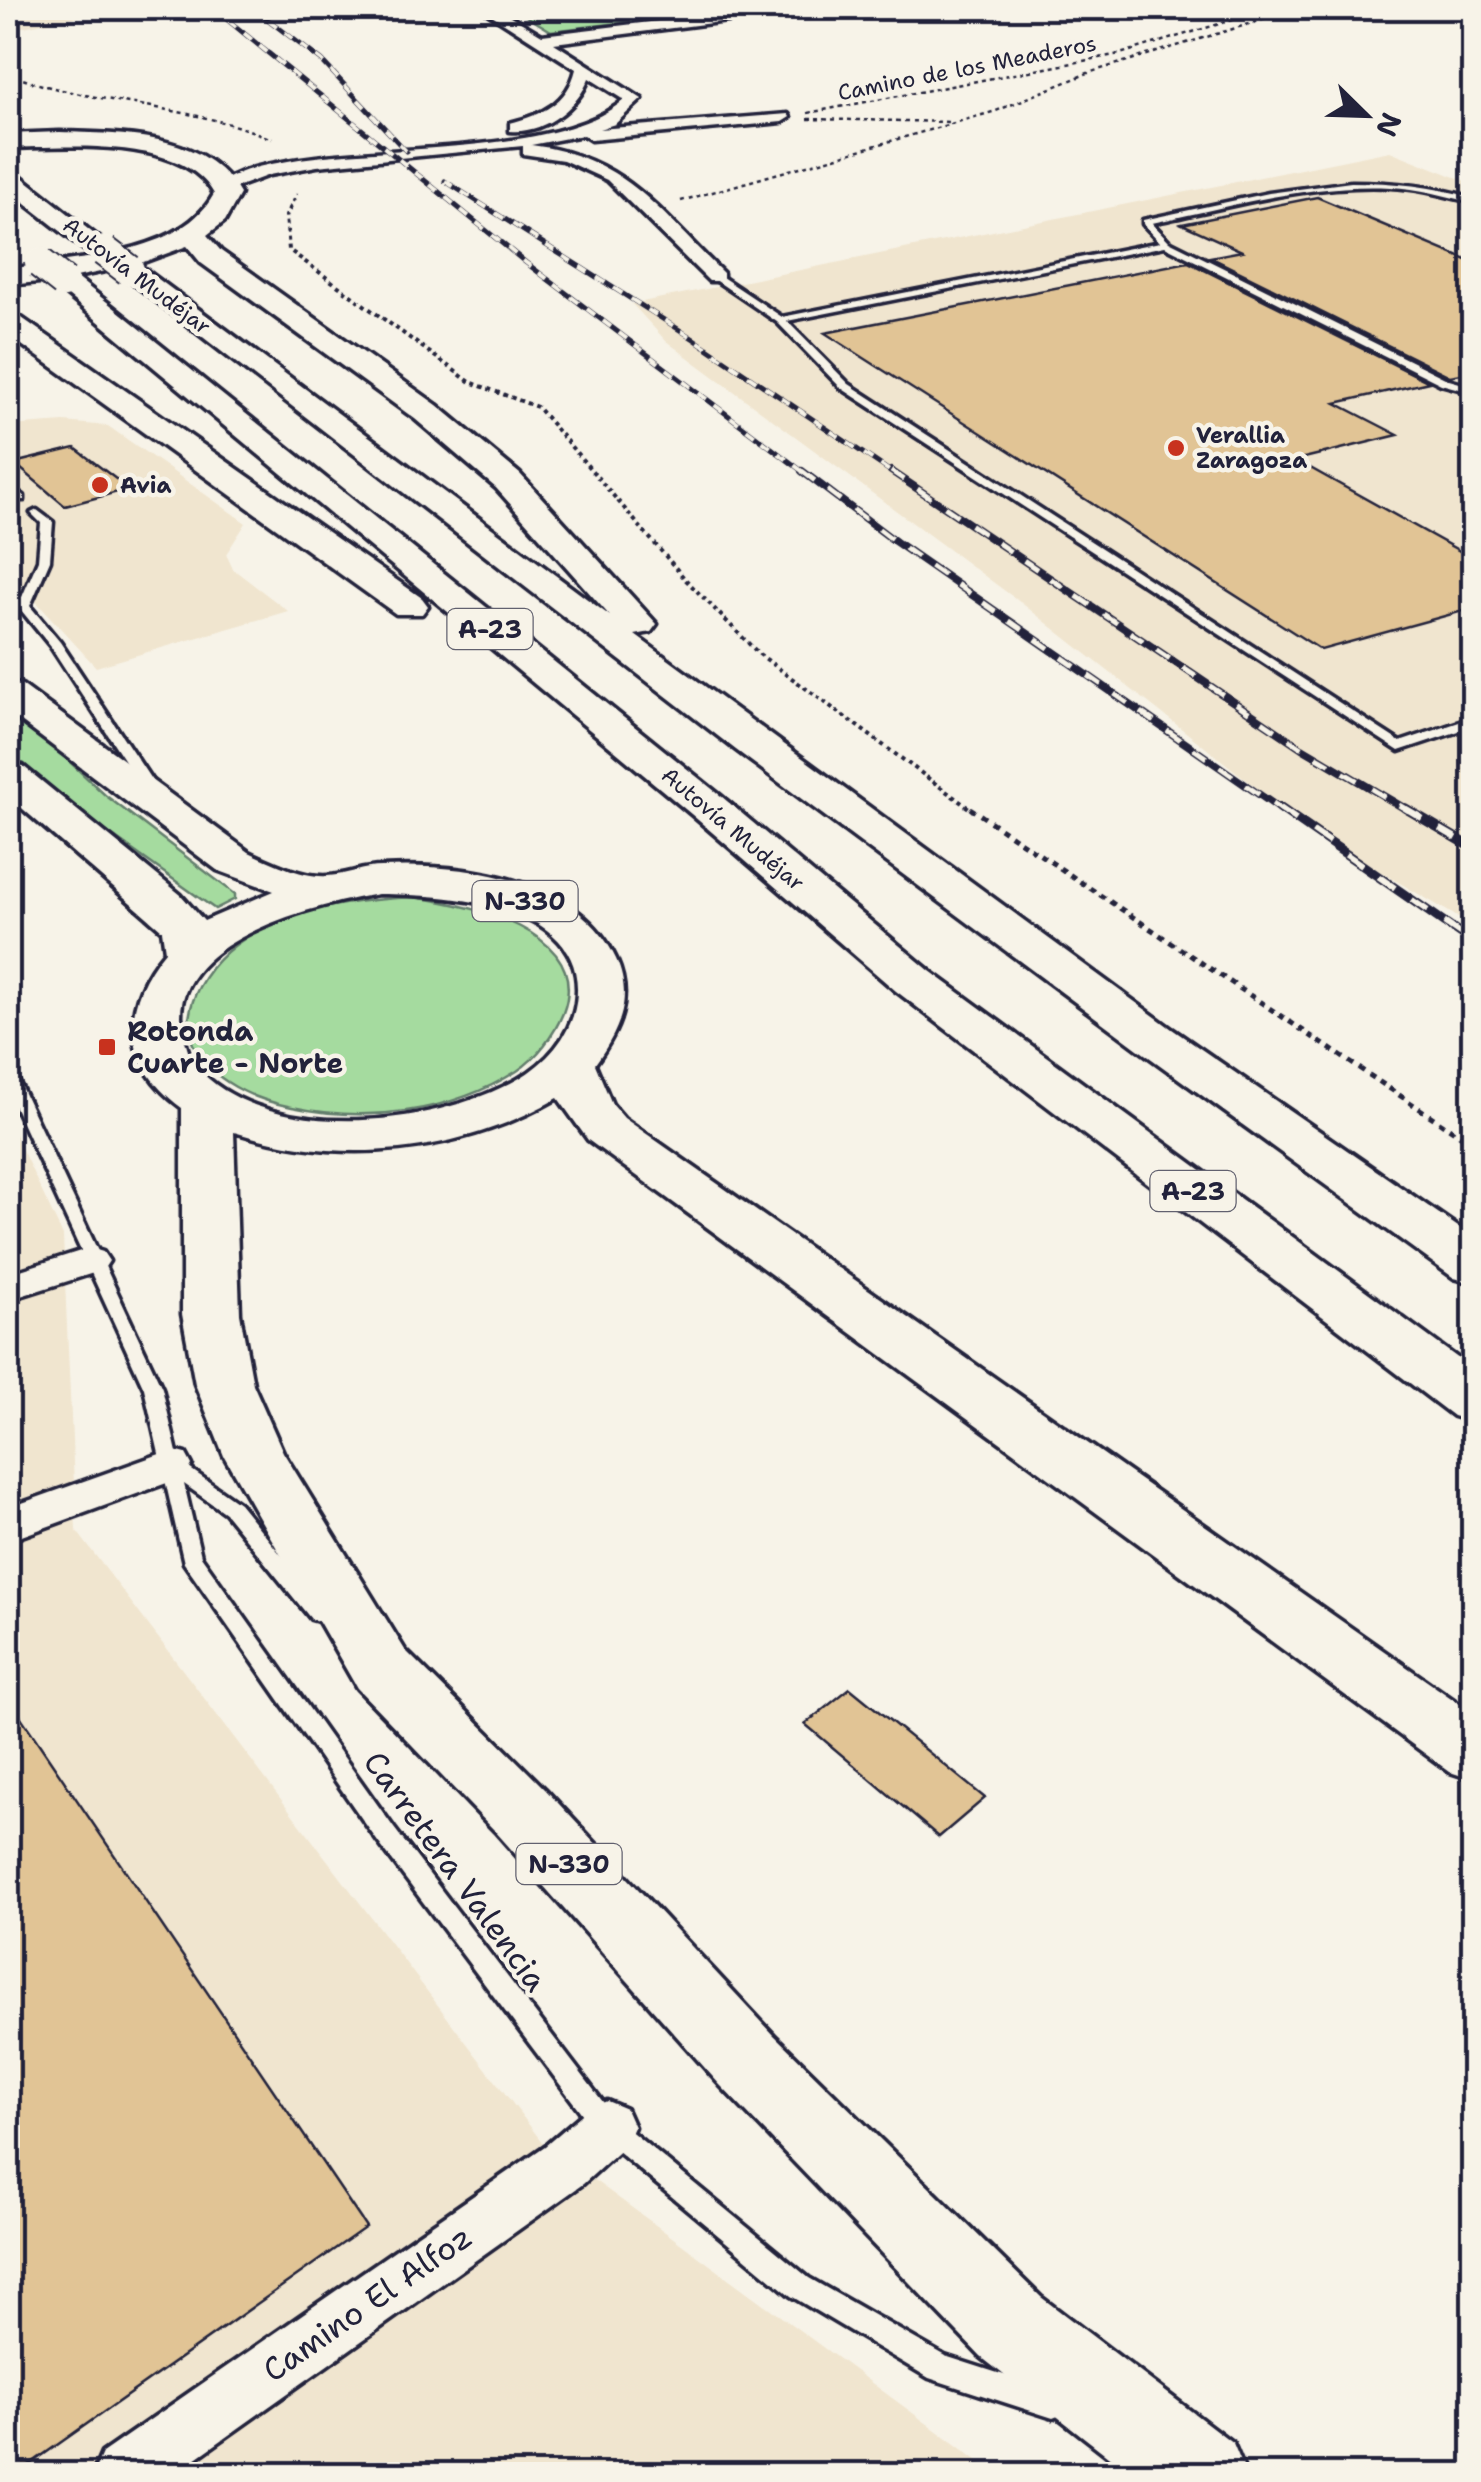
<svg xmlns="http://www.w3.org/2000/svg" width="1481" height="2482" font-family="'Shantell Sans',sans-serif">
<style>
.built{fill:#f0e5cf}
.green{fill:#a5db9f;stroke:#647e6d;stroke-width:2.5}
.building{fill:#e1c495;stroke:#22223b;stroke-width:2.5}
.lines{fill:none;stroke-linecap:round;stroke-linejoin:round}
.lane-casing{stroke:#22223b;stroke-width:7}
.street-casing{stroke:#22223b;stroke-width:7}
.highway-casing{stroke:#22223b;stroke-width:7}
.path-far2{stroke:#22223b;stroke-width:2.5;stroke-dasharray:4 4;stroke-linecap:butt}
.path-far1{stroke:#22223b;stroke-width:4;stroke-dasharray:4 4;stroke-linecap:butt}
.path{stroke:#22223b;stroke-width:5;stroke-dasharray:6 6;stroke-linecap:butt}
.lane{fill:#f7f3e8;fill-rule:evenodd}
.street{fill:#f7f3e8;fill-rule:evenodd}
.highway{fill:#f7f3e8;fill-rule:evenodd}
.rail-far2-casing{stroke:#22223b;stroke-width:5}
.rail-far1-casing{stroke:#22223b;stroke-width:8}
.rail-casing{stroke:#22223b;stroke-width:10}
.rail-far2{stroke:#f7f3e8;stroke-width:4;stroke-dasharray:10;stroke-linecap:butt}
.rail-far1{stroke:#f7f3e8;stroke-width:5;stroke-dasharray:16;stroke-linecap:butt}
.rail{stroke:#f7f3e8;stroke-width:6;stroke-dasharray:20;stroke-linecap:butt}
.highway-bridge-casing{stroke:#22223b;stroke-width:34;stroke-linecap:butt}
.highway-bridge{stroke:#f7f3e8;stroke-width:30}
.poi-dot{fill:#c8321e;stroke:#f7f3e8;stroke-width:4}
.labels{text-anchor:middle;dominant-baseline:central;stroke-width:9;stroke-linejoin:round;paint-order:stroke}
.far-street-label{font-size:22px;fill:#22223b;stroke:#f7f3e8}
.far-poi-label{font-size:22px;font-weight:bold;fill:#22223b;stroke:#f7f3e8;text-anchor:start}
.shield{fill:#f7f3e8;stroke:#62616f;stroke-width:2.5}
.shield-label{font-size:25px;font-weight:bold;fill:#22223b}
.poi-label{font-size:28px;font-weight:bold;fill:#22223b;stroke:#f7f3e8;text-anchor:start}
.near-street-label{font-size:32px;fill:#22223b;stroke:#f7f3e8}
</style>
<rect width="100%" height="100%" fill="#f7f3e8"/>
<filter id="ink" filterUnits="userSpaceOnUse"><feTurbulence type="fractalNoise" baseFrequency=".01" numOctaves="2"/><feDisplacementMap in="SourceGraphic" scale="20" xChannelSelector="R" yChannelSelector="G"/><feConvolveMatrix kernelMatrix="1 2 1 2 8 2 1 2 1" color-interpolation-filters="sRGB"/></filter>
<g filter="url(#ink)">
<path class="built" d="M8,8h113l-113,22z
M1390,151l83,33v742l-160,-94 -289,-227 -358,-264 -34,-37z
M64,422l44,4 138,97 -20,31 7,15 55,42 -192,56 -88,-96v-145z
M8,1120l55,116 13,294 466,612 454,332h-988z"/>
<path class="green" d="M513,8h234l-196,23z
M8,704l97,91 130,99v5l-20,10 -122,-87 -85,-69z
M412,897c54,7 182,33 151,116 -9,22 -25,44 -46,58 -66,42 -150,52 -225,36 -37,-7 -82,-26 -99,-63 -8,-18 -3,-40 6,-57 39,-73 139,-86 213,-90z"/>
<path class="building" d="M1317,197l157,66v109l-24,4 -240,-119 32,-6 -60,-27z
M1188,262l241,120 -93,21 62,32 -102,25 178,99v49l-153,42 -496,-317z
M75,448l54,41 -64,17 -51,-43z
M850,1688l135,110 -46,39 -134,-113z
M8,1698l358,529 -350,247h-8z"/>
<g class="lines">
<g class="lane-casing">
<path id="lane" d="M1351,182c43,0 81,4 123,16v5c-28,-7 -55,-15 -84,-16 -81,-4 -160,20 -238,36l17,18 280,139 25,7v6l-33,-9 -276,-138 -378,75 62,63 551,358 74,-25v9l-75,25 -558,-363 -64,-66 -66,-45 8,-2 63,42 378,-75 -17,-18v-4l126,-27z
M8,485l16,11v4h-8l-8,-7z
M37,510l16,12 -3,38 -20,46 30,36 98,148 -2,3h-10l-95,-146 -43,-53v-11l14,14 16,-37 3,-37 -10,-10z
M8,1071l8,5 146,312 17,73 60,42 89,110 -3,6 -7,2 -7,-2 -86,-106 -41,-29 17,72 193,272 222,291 193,159 136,78 118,38 4,10 -4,10 -10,4 -124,-40 -138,-82 -193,-161 -220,-293 -194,-279 -40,-175 -136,-296z"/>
</g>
<g class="street-casing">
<path id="street" d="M481,8h16l45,27 225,-27h38l-7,4 -244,31 88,56 -27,25 -16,5 189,-15 2,3 -8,5 -191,18 -8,-5 -52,10c94,12 127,65 192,128v8h-14l-102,-101 -44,-20 -40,-6v-8l-206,20 -48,9 -43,16 -9,-5c18,-16 48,-21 71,-25 90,-17 270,-4 336,-61l-35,-22c-11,30 -46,56 -79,53v-8c31,-8 58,-20 66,-54z
M90,1248l13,4 6,9 -6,9 -95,30v-26z
M171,1450l15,4 6,11 -6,11 -178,65v-33z
M607,2101l19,8 8,18 -8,18 -43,39 -409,290h-81l9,-21 443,-307 43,-37z"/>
</g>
<g class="highway-casing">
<path id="highway" d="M60,132c63,2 146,0 180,62l-15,27 -18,14 14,16 216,154 83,69 137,150 -6,8 -16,3 537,394 302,209v45l-20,-5 -316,-229 -402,-299 -621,-481 -39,8 645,519 209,175 544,399v52l-21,-6 -557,-425 -205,-177 -641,-533 -42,4v-16l86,-12 -86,-67v-20l9,3 100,79c38,-9 78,-23 97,-58 -30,-58 -150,-47 -206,-46v-14zM187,246l14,17 214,156 81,69 114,128 -472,-352z
M8,313l11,3 403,282 6,8 -6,8h-26l-388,-279z
M8,681l14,4 227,167c22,10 54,26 79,24 18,-1 35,-9 53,-9 80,-4 198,10 235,92 18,40 3,72 -21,105l17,40 12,14 850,596v66l-24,-8 -862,-632 -30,-42c-98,56 -216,68 -324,34l6,182 13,70 30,68 122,198 140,139 229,246 267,262 192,146 13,31h-115l-150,-117 -261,-272 -225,-254 -138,-143 -133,-232 -29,-72 -13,-70v-206c-60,-44 -63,-102 -17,-157l-3,-21 -154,-134v-34l15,4 158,129 23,26 70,-30 -57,-21 -209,-158zM378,894c68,1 213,7 198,109 -5,33 -30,60 -58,76 -82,47 -242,65 -316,-6 -13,-12 -15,-25 -19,-41 -21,-90 131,-127 195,-138z"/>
</g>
<path class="path-far2" d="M8,74c86,32 179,29 264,65
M808,113l312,-59 152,-46
M808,119l142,3
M681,201l315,-90 92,-38 181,-55 205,-9
M289,209l8,-15"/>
<path class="path-far1" d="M291,207l-5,9 3,34 181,132 67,25 149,173 73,74 214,157"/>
<path class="path" d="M970,808l504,337"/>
<use href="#lane" class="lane"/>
<use href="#street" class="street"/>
<use href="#highway" class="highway"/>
<g class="rail-far2-casing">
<path id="rail-far2" d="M213,8l312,254 281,212
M253,8l69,53 84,90
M445,181l249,158 200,135"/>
</g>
<g class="rail-far1-casing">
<path id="rail-far1" d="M802,471l94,71 387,269
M891,471l411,277 107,63"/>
</g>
<g class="rail-casing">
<path id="rail" d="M1280,808l194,135
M1405,808l63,37"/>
</g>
<use href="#rail-far2" class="rail-far2"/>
<use href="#rail-far1" class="rail-far1"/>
<use href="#rail" class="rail"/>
<g class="highway-bridge-casing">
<path id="highway-bridge" d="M104,251l25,19
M40,263l24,19"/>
</g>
<use href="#highway-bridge" class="highway-bridge"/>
</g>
</g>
<g class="poi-dot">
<circle cx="1176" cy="448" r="10"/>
<circle cx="100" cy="485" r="10"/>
<rect x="97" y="1037" width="20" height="20" rx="5"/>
</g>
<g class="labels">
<g class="far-street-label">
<text transform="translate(967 68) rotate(-11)">Camino de los Meaderos</text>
<text transform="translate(137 276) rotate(37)">Autovía Mudéjar</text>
<text transform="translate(733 829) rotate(40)">Autovía Mudéjar</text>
</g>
<g class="far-poi-label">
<text x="1196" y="435">Verallia<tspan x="1196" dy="25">Zaragoza</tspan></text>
<text x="120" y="485">Avia</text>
</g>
<g class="shield">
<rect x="447.5" y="609" width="85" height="40" rx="8"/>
<rect x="472.5" y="881" width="105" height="40" rx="8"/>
<rect x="1150.5" y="1171" width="85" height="40" rx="8"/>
<rect x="516.5" y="1844" width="105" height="40" rx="8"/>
</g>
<g class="shield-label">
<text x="490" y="629">A-23</text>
<text x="525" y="901">N-330</text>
<text x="1193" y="1191">A-23</text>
<text x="569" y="1864">N-330</text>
</g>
<g class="poi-label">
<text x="127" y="1031">Rotonda<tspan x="127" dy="32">Cuarte - Norte</tspan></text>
</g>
<g class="near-street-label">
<text transform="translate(456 1871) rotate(54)">Carretera Valencia</text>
<text transform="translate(367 2303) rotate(-35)">Camino El Alfoz</text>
</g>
</g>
<rect width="1481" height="2482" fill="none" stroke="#f7f3e8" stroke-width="40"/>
<rect x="20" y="20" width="1441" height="2442" fill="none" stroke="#22223b" stroke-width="4" filter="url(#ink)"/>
<g transform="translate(1366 115) rotate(113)" stroke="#f7f3e8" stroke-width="8" paint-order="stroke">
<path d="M0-8L18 38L0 25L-18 38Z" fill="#22223b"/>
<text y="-15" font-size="28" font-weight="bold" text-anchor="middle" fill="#22223b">N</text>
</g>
</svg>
